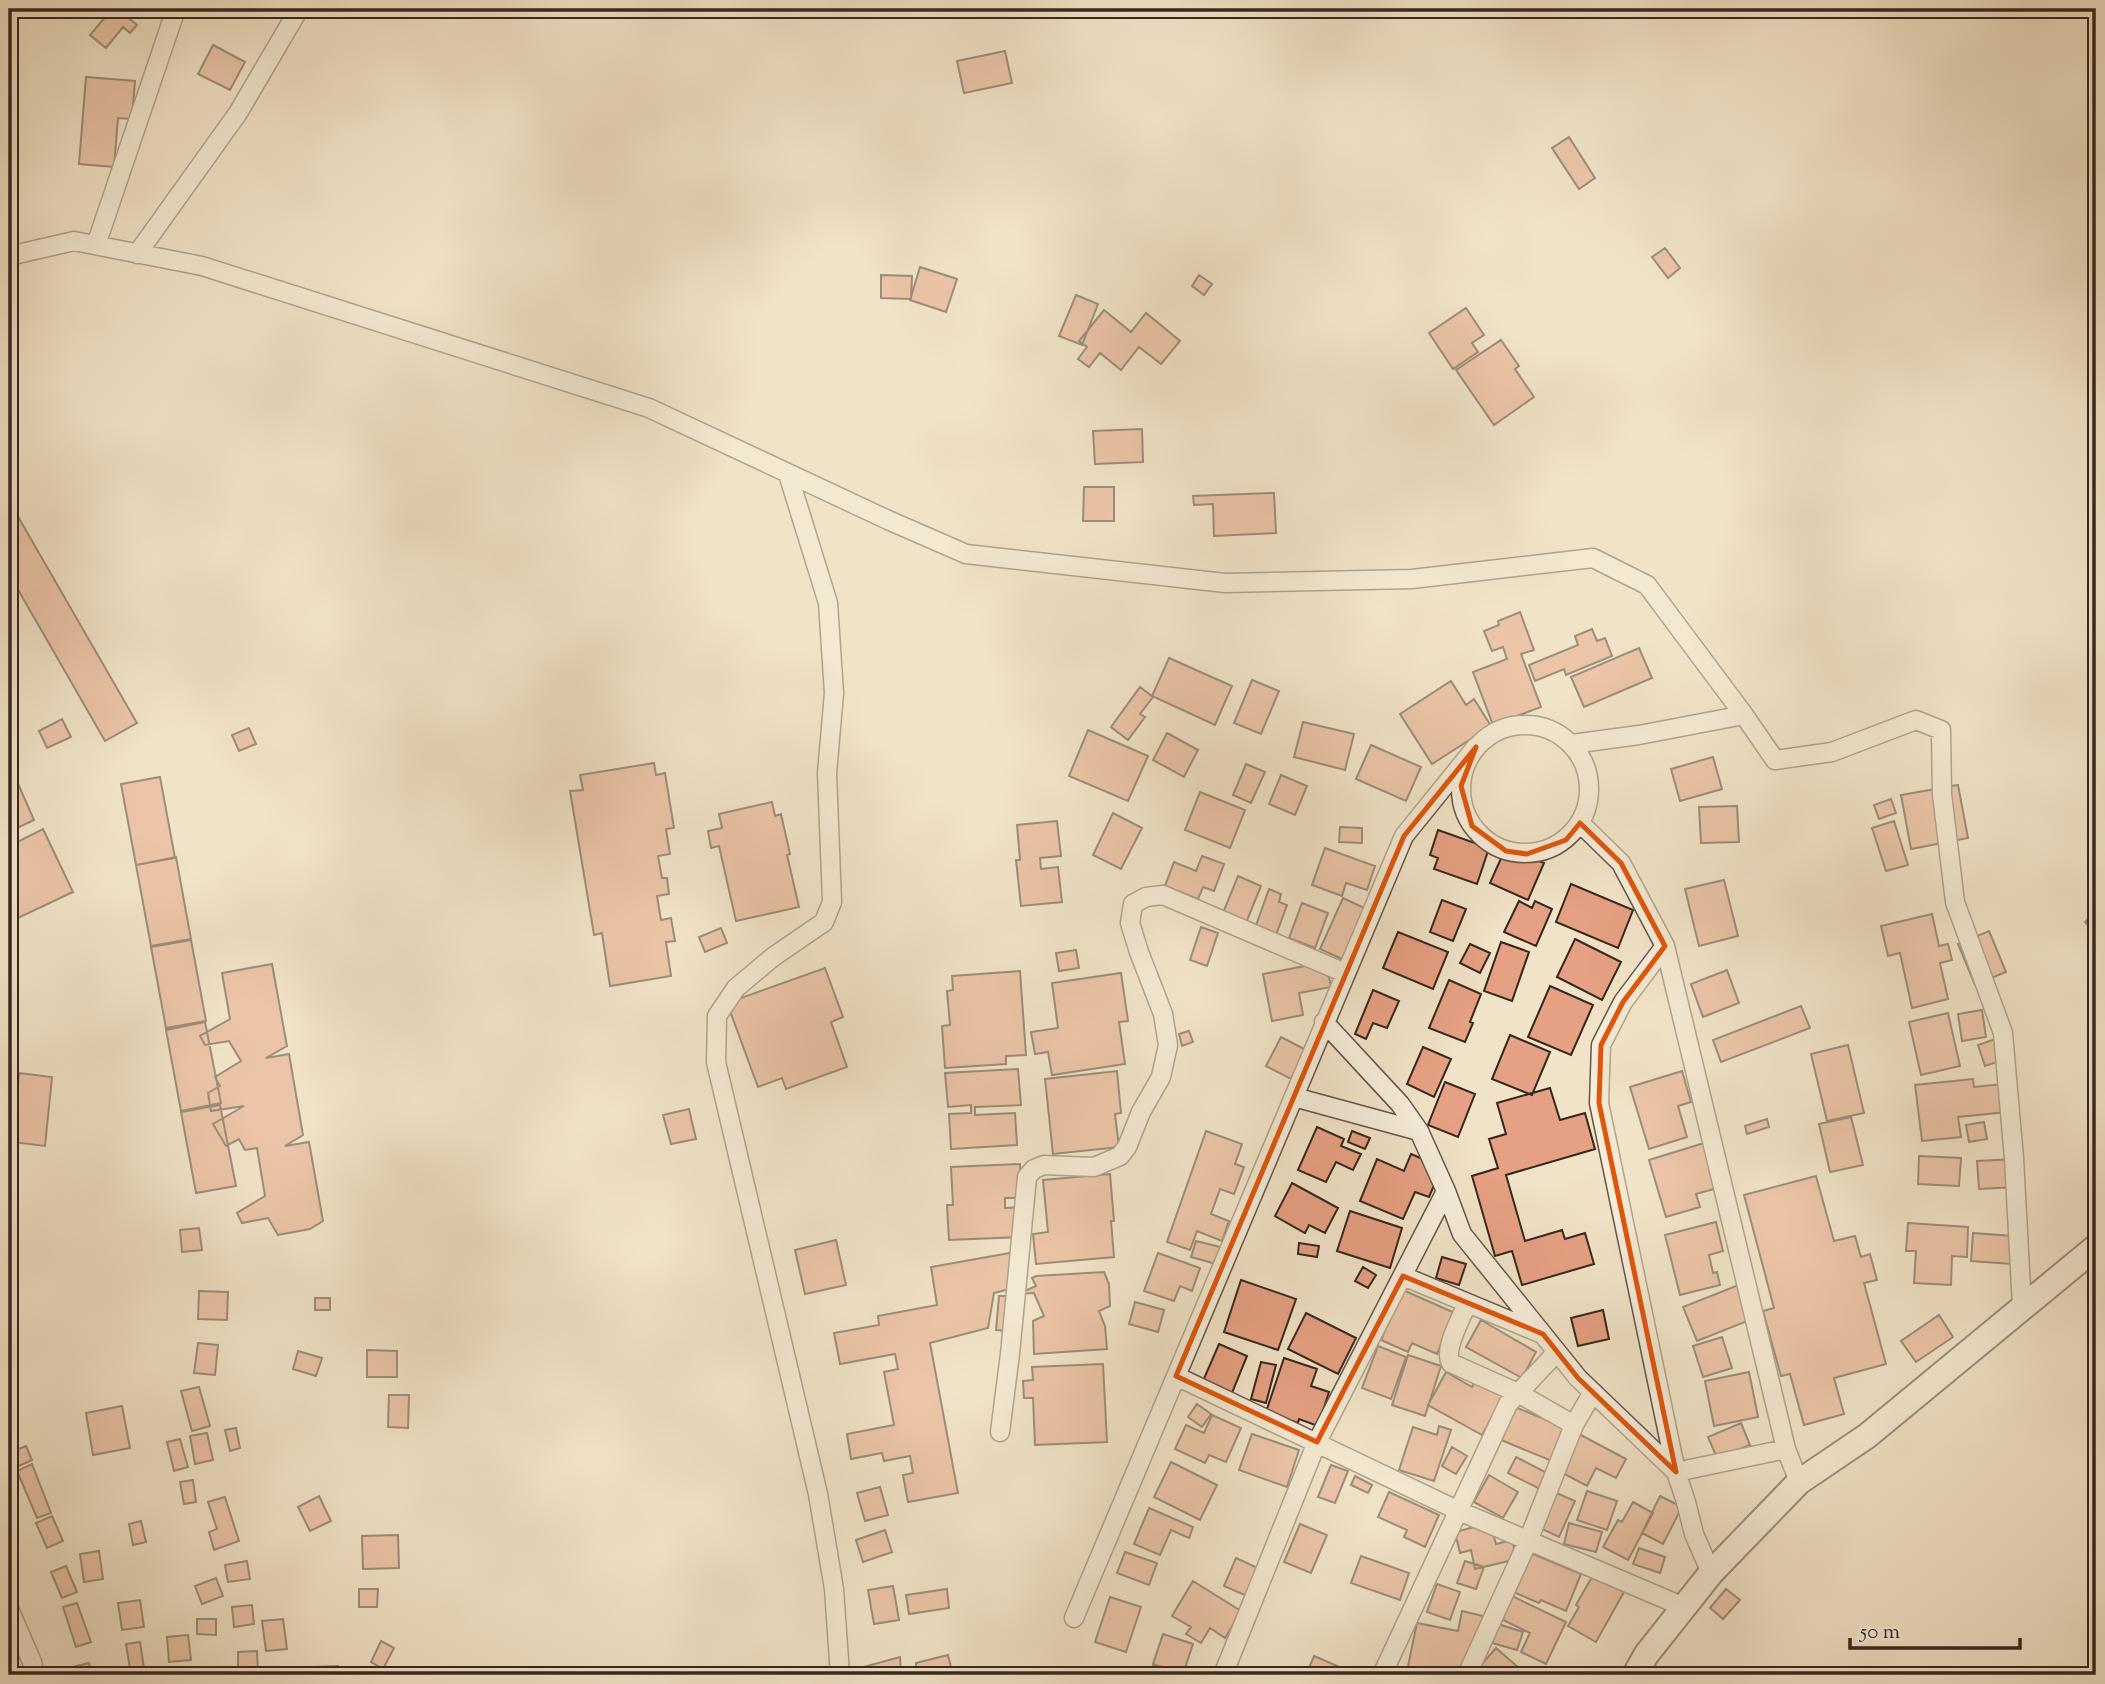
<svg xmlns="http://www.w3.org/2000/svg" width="2105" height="1684" font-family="'Sorts Mill Goudy',serif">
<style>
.building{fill:#e6a083;stroke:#36271e;stroke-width:2}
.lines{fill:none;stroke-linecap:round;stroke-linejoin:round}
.street-casing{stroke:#655648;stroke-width:21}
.secondary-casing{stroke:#36271e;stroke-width:28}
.street{stroke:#f6eddb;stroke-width:18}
.secondary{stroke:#f6eddb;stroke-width:24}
.marked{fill:none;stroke:#df560d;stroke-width:5;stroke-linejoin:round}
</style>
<rect width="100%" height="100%" fill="#f1e3c7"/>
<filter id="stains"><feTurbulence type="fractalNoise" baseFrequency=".00286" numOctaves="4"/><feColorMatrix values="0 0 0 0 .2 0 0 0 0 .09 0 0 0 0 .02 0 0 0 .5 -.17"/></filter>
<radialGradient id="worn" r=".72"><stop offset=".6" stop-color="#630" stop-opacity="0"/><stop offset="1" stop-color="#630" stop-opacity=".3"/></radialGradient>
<path class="building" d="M112,9h6l19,16 -7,8 -7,-6 -17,21 -16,-13z
M213,45l32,17 -15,28 -32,-16z
M1005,51l7,32 -48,10 -7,-32z
M86,77l49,4 -3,38 -14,-1 -4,49 -35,-3z
M1569,137l26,41 -16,11 -27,-41z
M1665,248l15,20 -12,10 -16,-21z
M920,267l37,12 -11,33 -36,-12z
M881,275l31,1 -1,23 -30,-1z
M1199,275l13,9 -8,11 -12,-9z
M1076,295l22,9 -16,41 -23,-9z
M1466,308l18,27 -12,8 6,9 -25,17 -24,-36z
M1104,310l27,22 15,-19 34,28 -19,23 -22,-17 -18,23 -21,-17 -11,14 -11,-8 9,-12 -8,-6z
M1501,340l18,26 -4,3 19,28 -40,28 -38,-55z
M1142,429l1,33 -48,2 -2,-33z
M1084,487h30v34h-31z
M1274,493l2,40 -62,3 -1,-32 -19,1 -1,-9z
M9,501l128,222 -32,18 -96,-167z
M1520,612l14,38 -13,4 20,53 -48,18 -20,-53 34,-13 -4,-12 -11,4 -8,-20 15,-6 -1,-4z
M1592,629l5,12 8,-3 7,18 -46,19 -2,-6 -29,12 -6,-16 49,-20 -3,-9z
M1639,648l13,30 -68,29 -13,-30z
M1169,658l63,28 -17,39 -63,-29z
M1252,680l27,11 -18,43 -27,-11z
M1451,681l15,24 8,-6 17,27 -59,38 -32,-50z
M1140,687l13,10 -13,17 5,3 -17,23 -17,-13z
M62,719l9,18 -24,11 -8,-17z
M1303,722l51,12 -9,36 -51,-13z
M249,728l7,16 -17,7 -7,-16z
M1088,730l60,26 -20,45 -59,-25z
M1167,733l31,17 -14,27 -31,-17z
M1371,745l50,22 -15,34 -50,-22z
M1713,757l9,32 -42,12 -9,-32z
M9,763l25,57 -25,12z
M654,763l2,12 9,-2 9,55 -8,1 4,25 -12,2 4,22h5l2,16 -12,2 4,24 10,-2 4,23 -9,1 5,34 -61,10 -8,-53 -8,2 -24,-144 13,-1 -3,-15z
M1246,764l19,8 -14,31 -18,-8z
M1281,775l26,11 -12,29 -26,-11z
M160,777l15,81 -39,7 -15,-81z
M1958,785l10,53 -57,11 -10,-54z
M1200,792l45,18 -15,38 -45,-18z
M1891,799l5,14 -17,6 -5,-14z
M772,802l3,14 6,-2 9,40 -3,1 12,52 -63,14 -17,-75 -8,2 -3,-17 14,-3 -3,-14z
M1737,806l2,36 -38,1 -2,-36z
M1113,813l29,15 -21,41 -28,-14z
M1057,821l4,35 -21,2 1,11 17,-2 4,35 -41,4 -5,-46h4l-3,-35z
M1894,821l14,44 -22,6 -14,-43z
M1340,827l22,1v15l-23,-1z
M43,829l30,63 -55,26 -9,-19v-53z
M1438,830l51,18 -12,36 -43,-15 4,-11 -8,-3z
M1506,847l38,16 -16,37 -38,-17z
M1325,848l50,18 -8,24 -21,-7 -4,13 -30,-11z
M1202,856l22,8 -10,27 -11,-4 -5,12 -33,-13 9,-24 22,9z
M176,857l15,82 -40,7 -15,-81z
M1238,876l23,10 -15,37 -23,-10z
M1724,880l14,56 -39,10 -14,-57z
M1571,884l62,26 -15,38 -62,-26z
M1269,889l12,5 -2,8 8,3 -11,30 -21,-7z
M1343,898l30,14 -18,53 -35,-16z
M1442,900l24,9 -13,32 -23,-9z
M1519,901l13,7 3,-7 17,8 -16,37 -32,-14z
M1302,903l26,10 -13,35 -26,-10z
M2096,911v19l-2,2 -9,-10z
M1932,914l7,32 9,-2 4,16 -12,3 8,36 -36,9 -12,-55 -12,3 -7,-30z
M1201,927l17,6 -11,33 -17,-6z
M721,928l6,15 -22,9 -6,-15z
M1989,931l17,41 -31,13 -17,-41z
M1398,932l50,20 -15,37 -50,-21z
M1575,939l46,23 -19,38 -45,-23z
M191,940l15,81 -40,7 -15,-81z
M1501,942l28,10 -17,49 -28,-10z
M1470,944l20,9 -10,20 -20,-10z
M1076,950l3,18 -20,3 -3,-18z
M1326,962l5,25 -32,6 4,22 -31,6 -9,-47z
M272,964l15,82 -21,12 23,-4 14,81 -18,11 24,-4 14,79 -13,8 -32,6 -10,-17 -26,5 -5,-10 28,-17 -8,-48 -12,2 -6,-11 -13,7 -13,-22 31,-18 -33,5 -3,-18 12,-7 -5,-9 26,-16 -12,-20 -24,4 -5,-9 30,-17 -8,-46z
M825,968l18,49 -12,5 16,45 -61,22 -4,-11 -24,9 -31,-84z
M1727,970l12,33 -36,14 -12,-33z
M1020,971l6,84 -20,1v8l-61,4 -3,-42 8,-1 -3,-34 6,-1 -1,-14z
M1121,973l7,48 -9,1 6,42 -73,11 -4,-23 -13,2 -4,-22 27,-4 -6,-45z
M1449,980l32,14 -11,28 3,1 -8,19 -36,-14z
M1550,986l43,19 -22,50 -43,-18z
M1373,990l26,11 -12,27 -14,-5 -7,16 -11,-5z
M1801,1006l9,22 -89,34 -8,-22z
M1982,1010l4,27 -24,4 -4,-27z
M1948,1013l12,53 -39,9 -12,-53z
M205,1022l16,81 -40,8 -15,-81z
M1189,1031l4,11 -11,4 -3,-12z
M1510,1035l40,17 -18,43 -40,-16z
M1281,1037l27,14 -15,29 -27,-14z
M1998,1038l8,21 -21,7 -7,-21z
M1848,1045l16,68 -37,8 -16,-67z
M1423,1047l28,12 -17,38 -27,-13z
M1018,1069l3,36 -46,2v8l40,-2 2,32 -66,4 -2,-35 22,-1v-8l-23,2 -3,-34z
M1117,1071l4,42 -6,1 4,33 -66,7 -8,-75z
M1682,1071l9,31 -13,4 9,31 -38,12 -19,-62z
M19,1073l33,4 -7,69 -33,-4z
M1973,1079l1,8 40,-4 3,28 -59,6 3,20 -39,4 -7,-56z
M1445,1082l30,12 -17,43 -30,-12z
M1550,1088l10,32 25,-7 10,36 -89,26 19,66 37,-11 3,9 20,-6 9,31 -72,21 -10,-34 -17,5 -23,-80 26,-8 -9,-29 17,-5 -9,-31z
M220,1105l16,81 -40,7 -15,-81z
M689,1109l7,30 -25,5 -8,-29z
M1851,1117l12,48 -33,7 -11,-48z
M1767,1119l2,8 -22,7 -2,-8z
M1984,1122l3,17 -18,3 -3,-17z
M1317,1127l27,12 -3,7 20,8 -8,16 -17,-8 -10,20 -28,-12z
M1206,1131l36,13 -7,20 9,3 -10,27 -14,-5 -9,25 18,7 -7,20 -25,-10 -7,19 -23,-8z
M1352,1131l18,7 -5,11 -17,-7z
M1704,1143l17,44 -25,7 4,13 -34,10 -17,-57z
M1411,1154l31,13 -13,30 -14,-5 -12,27 -43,-18 17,-42 27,12z
M1919,1156l42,2 -2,28 -41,-2z
M2015,1159l2,28 -38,2 -2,-28z
M1020,1164l2,34h-17v10l15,-1 1,30 -72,3 -2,-35h6l-2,-38z
M1110,1174l4,47h-3l3,36 -78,7 -3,-30 15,-2 -5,-52z
M1816,1176l18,65 21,-5 6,21 9,-3 7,26 -13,3 22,81 -52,14 10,36 -40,11 -14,-51 -9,2 -18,-65 11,-3 -30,-113z
M1292,1183l46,25 -13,25 -16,-8 -4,8 -30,-17z
M1350,1211l52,17 -12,40 -53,-17z
M1716,1222l7,29 -14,4 4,18 4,-1 3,13 -40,10 -15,-60z
M1908,1223l60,4 -1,30 -15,-1 -1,29 -37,-2 2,-32h-10z
M199,1228l3,22 -20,2 -2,-22z
M1973,1233l40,3 -2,28 -40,-3z
M836,1240l10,45 -41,9 -10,-44z
M1196,1241l24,6 -4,17 -25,-7z
M1299,1243l20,3 -2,11 -19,-3z
M1010,1253l3,35 -19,5 -6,35 -58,15 28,150 -50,9 -5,-27 10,-2 -3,-17 -26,5 -2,-8 -31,6 -4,-25 47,-9 -10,-53 14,-3 -3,-15 -55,10 -6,-31 45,-8 -1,-9 59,-11 -6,-38z
M1158,1253l42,15 -8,23 -12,-5 -6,15 -30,-10z
M1442,1257l24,7 -7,21 -23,-7z
M1363,1267l13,8 -8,13 -13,-7z
M1104,1272l5,12 1,22 -11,5 6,15 2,23 -73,5 -1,-33 11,-5 -10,-23 -16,1 18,-8 -4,-8 4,-2z
M1241,1280l55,19 -18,51 -54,-18z
M1746,1282l14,34 -63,25 -14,-34z
M1403,1290l52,23 -18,41 -25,-11 -4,9 -27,-12z
M199,1291l29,1 -1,28 -29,-1z
M999,1296h12l-3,35 -12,-1z
M315,1298h15v12h-15z
M1135,1302l29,8 -6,22 -29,-8z
M1603,1310l6,29 -31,7 -7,-28z
M1306,1313l50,25 -18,36 -50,-25z
M1939,1315l14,22 -37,25 -15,-21z
M1481,1320l55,32 -14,26 -56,-31z
M1722,1337l10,31 -29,9 -10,-31z
M198,1343l20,2 -3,30 -21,-2z
M1219,1344l28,12 -15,37 -29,-12z
M1378,1346l28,11 -15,42 -29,-11z
M367,1350l30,1v26h-30z
M298,1351l24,7 -6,18 -23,-7z
M1408,1355l33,11 -16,50 -33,-11z
M1284,1358l33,11 -6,17 18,6 -11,34 -19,-7 -1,4 -32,-11z
M1261,1362l15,3 -10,38 -15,-4z
M1103,1364l4,78 -72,3 -2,-47h-9l-1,-17 10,-1 -1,-13z
M1446,1372l26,15 5,-9 28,16 -23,41 -54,-30z
M1749,1372l9,45 -44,9 -9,-45z
M199,1387l11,39 -18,5 -11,-40z
M389,1395h20l-1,33 -20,-1z
M1197,1404l14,10 -9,13 -14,-10z
M122,1406l8,42 -37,7 -7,-42z
M1515,1407l51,21 -14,33 -51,-21z
M1212,1415l29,13 -15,34 -17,-7 -4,8 -30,-14 11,-24 18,8z
M1741,1423l9,22 -33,13 -9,-21z
M1439,1426l12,4 -17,51 -35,-11 14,-43 24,8z
M236,1428l4,20 -10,3 -5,-21z
M207,1433l6,27 -18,4 -5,-28z
M1252,1434l47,16 -12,37 -48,-17z
M1579,1434l47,25 -10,19 -20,-10 -9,18 -28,-15z
M180,1439l8,28 -14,4 -7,-29z
M26,1446l6,14 -13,6 -6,-15z
M1452,1447l15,9 -11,18 -14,-8z
M1516,1457l31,16 -7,16 -32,-16z
M1171,1462l46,23 -17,35 -46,-23z
M32,1464l19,49 -14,5 -20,-47z
M1331,1465l17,6 -13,32 -17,-6z
M1489,1475l29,17 -15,26 -29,-16z
M1355,1476l17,9 -4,8 -17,-8z
M193,1480l3,22 -12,2 -4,-22z
M880,1487l8,28 -23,6 -8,-28z
M1587,1491l30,10 -10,29 -30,-10z
M1389,1492l50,23 -14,32 -21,-10 3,-7 -29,-13z
M1554,1492l21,9 -16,36 -21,-10z
M319,1496l12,25 -21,10 -12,-24z
M1660,1496l22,11 -19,37 -21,-11z
M225,1497l14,44 -25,9 -5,-18 8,-3 -9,-27z
M1633,1502l20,11 -25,47 -25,-13 15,-27 4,2z
M1149,1508l44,19 -4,11 -18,-8 -11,25 -26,-11z
M52,1516l11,25 -16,7 -11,-25z
M141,1521l5,21 -13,3 -4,-21z
M1490,1523l6,21 16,-4 5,19 -42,10 -4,-19 -11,3 -5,-21z
M1569,1523l33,9 -6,20 -32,-8z
M1300,1524l27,11 -16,38 -27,-11z
M885,1530l7,22 -29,10 -7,-22z
M398,1535l1,33 -36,1 -1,-33z
M1639,1548l26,9 -5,16 -27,-9z
M99,1551l4,28 -19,3 -4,-28z
M1125,1552l32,11 -8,22 -32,-12z
M1528,1552l53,22 -15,37 -25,-11 -2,3 -28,-12z
M1361,1556l48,17 -9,27 -49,-17z
M1236,1558l24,11 -13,27 -23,-10z
M247,1561l3,18 -22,3 -3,-17z
M1465,1561l19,6 -8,22 -19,-6z
M66,1566l11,26 -15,6 -11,-26z
M1593,1575l31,17 -28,50 -28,-16 11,-19 -3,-2z
M216,1578l7,18 -21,8 -7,-18z
M1193,1581l48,30 -16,27 -15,-10 -9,15 -15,-9 5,-7 -19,-11z
M1437,1584l23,8 -10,28 -23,-8z
M893,1586l6,34 -25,4 -6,-34z
M359,1589h19l-1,18h-18z
M947,1589l2,19 -40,6 -3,-19z
M1726,1589l14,11 -17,19 -13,-11z
M1512,1596l54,26 -20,42 -25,-12 9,-19 -29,-14z
M1110,1597l31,10 -15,45 -31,-10z
M140,1600l4,27 -22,3 -4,-27z
M77,1603l14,39 -15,5 -13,-40z
M252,1605l2,19 -20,3 -2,-20z
M1462,1611l25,6 -6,29 -10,-2 -6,31h-39l-19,-4 10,-48 41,8z
M197,1619h19v16l-19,-1z
M283,1619l4,30 -21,2 -4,-30z
M1498,1624l25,8 -6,18 -25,-7z
M1163,1634l30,10 -10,30 -30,-10z
M188,1635l3,25 -22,2 -2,-25z
M381,1641l13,7 -11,21 -12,-7z
M140,1642l5,33h-14l-5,-31z
M1496,1648l31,27h-48l-4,-3z
M257,1651l1,24h-20v-23z
M948,1655l5,20h-37v-12z
M1314,1656l28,12 -3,7h-33z
M900,1657l1,18h-46l1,-6z
M89,1663l3,12h-17l-2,-8z
M338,1666l1,9h-27v-8z
M1153,1666l26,9h-29z"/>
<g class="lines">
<g class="street-casing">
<path id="street" d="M96,245l80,-236
M137,254l101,-141 61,-104
M9,256l65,-15 128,25 447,142 239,112 78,34 259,29 187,-4 181,-21 54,27 97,130 31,45 57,-8 84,-32 25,10 1,64 13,108 48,131 11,125 8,149
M788,474l40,129 6,90 -7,80 5,129 -8,20 -51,35 -37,31 -19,28 -1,46 102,432 16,95 6,86
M1461 789a64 64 0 1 1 128 0a64 64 0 1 1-128 0Z
M1572,744l67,-9 105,-20
M1580,823l41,40 44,83 121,503 13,33
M1665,946l-42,56 -22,43 -2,58 77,369 10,30 8,32 17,39
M1324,1022l76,82 19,27 27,60 16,43 116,144 98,94 110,-23
M1294,1097l125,34
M1403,1276l139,58
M1467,1304c-6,15 -24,45 -16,59l67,30 56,32
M1176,1376l283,135 225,96
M1000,1432l10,-78 17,-177 7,-8 10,-4 50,2 26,-11 7,-9 14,-35 20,-35 7,-32 -5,-31 -24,-62 -9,-29 3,-19 13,-7 17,-2 182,78
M9,1609l23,53 3,13
M1074,1618l330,-782 72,-89
M1223,1675l94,-233 129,-251
M1382,1675l126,-271 49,-52
M1467,1675l61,-134 46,-116 19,-33"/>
</g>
<g class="secondary-casing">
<path id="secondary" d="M1635,1675l11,-20 65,-82 88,-91 68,-46 229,-189"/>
</g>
<use href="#street" class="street"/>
<use href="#secondary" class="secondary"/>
</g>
<path d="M0 0H2105V1684H0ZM1476,747l-15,39 11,40 34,25 21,3 39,-14 14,-17 41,40 44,83 -42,56 -22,43 -2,58 77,369 -98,-94 -35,-44 -140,-58 -86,166 -141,-66 228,-540z" fill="#f1e3c7" fill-opacity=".55" fill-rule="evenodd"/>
<path class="marked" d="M1476,747l-15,39 11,40 34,25 21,3 39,-14 14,-17 41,40 44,83 -42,56 -22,43 -2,58 77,369 -98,-94 -35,-44 -140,-58 -86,166 -141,-66 228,-540z"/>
<rect width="2105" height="1684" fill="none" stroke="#f1e3c7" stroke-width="35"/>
<rect x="10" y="10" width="2084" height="1663" fill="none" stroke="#36271e" stroke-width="3.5"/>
<rect x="18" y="18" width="2070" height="1649" fill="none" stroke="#36271e" stroke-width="2"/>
<path d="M1850 1638v10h170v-10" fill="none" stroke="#36271e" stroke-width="3.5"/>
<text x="1860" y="1638" font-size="21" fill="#36271e" stroke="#f6eddb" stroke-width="5" paint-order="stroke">50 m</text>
<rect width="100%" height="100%" filter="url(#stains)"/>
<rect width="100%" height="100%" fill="url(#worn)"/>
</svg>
